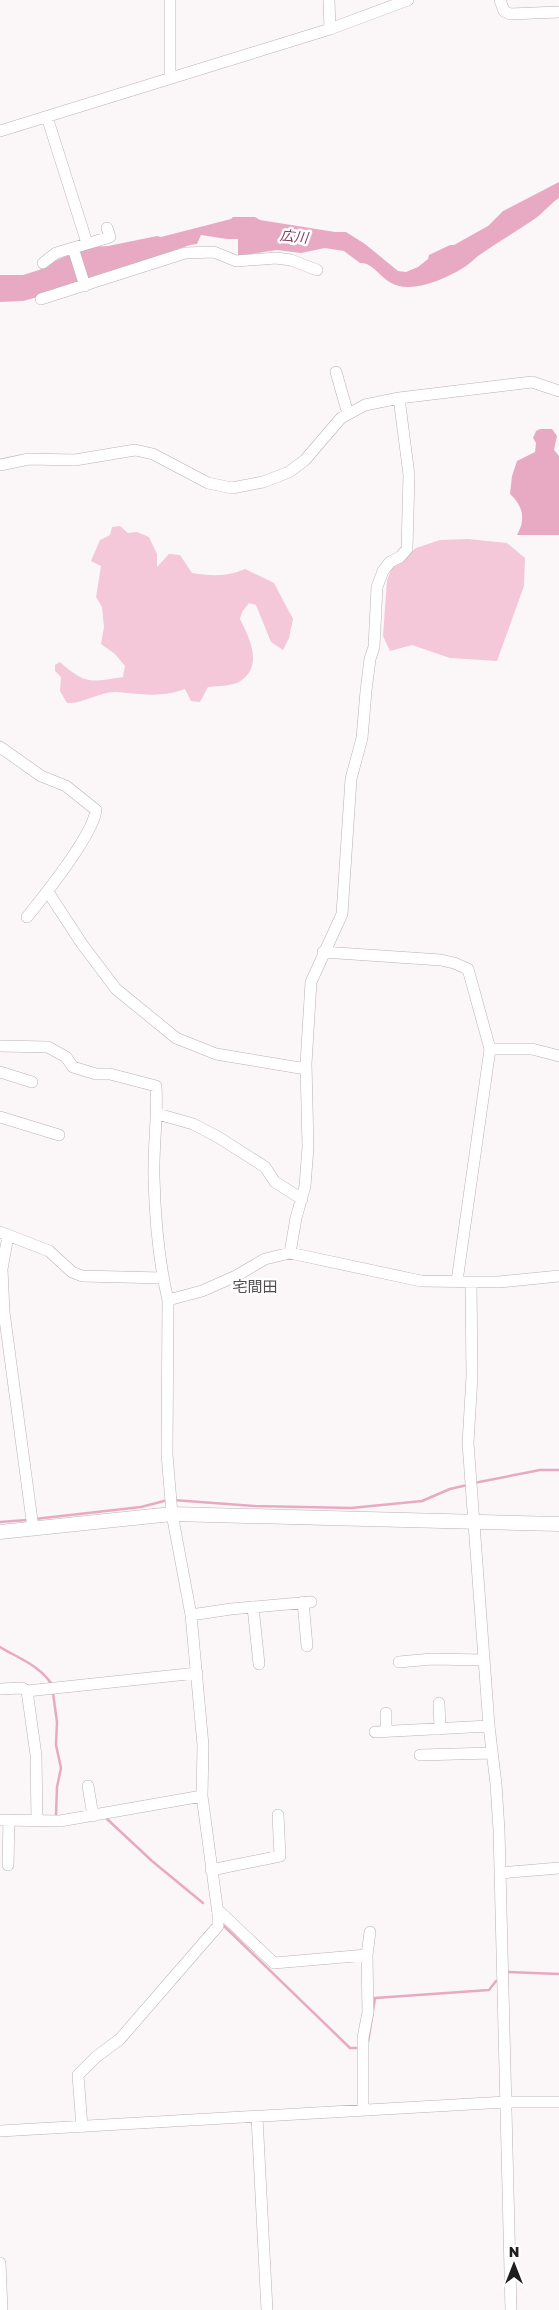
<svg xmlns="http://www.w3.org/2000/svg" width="559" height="2310" font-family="'Golos Text','Noto Sans JP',sans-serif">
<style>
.green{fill:#f4c8d9}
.water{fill:#e8aac3}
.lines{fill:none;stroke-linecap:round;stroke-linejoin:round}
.stream{stroke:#e8aac3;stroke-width:2.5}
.minor-casing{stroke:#b8b3b4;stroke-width:12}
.tertiary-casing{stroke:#b8b3b4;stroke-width:15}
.minor{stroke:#fff;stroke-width:11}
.tertiary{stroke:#fff;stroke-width:14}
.labels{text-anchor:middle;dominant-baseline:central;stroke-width:5;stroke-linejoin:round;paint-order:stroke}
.water-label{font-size:14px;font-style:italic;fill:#833a5b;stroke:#fff}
.quarter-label{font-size:15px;fill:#514c4e;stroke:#fff}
</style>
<rect width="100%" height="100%" fill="#fbf6f8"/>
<path class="green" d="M120,526l8,7 9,-1 12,5 8,17v13l12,-13 11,1 12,18c20,3 34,4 53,-4l29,14 19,36 -4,19 -6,12 -12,-8 -15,-37 -7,-2 -7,9 -2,7c10,20 24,48 -1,63 -7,4 -22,4 -31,5l-8,15 -9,-1 -6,-12c-25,9 -44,5 -69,3 -14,-1 -34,12 -49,11l-7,-12 1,-14 -6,-6v-6l5,-3c26,23 30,20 63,15l2,-11 -10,-12 -14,-10 3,-17 -2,-20 -6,-10 5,-31 -10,-5 9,-21 10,-5 2,-8z
M468,539l39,4 18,15 -1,28 -27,75 -47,-3 -38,-13 -22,6 -7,-15 4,-56 5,-12 24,-20 24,-8z"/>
<path class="water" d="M559,182v16c-9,6 -15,14 -23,20 -19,13 -39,25 -58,38 -5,4 -10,9 -15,12 -15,9 -37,19 -54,19 -27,1 -32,-25 -49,-24l-16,-12 -19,-3 -24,5 -24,-3 -39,6v-17h-11l-26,-4 -4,9 -7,1 -145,50 -22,6 -23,1v-27h23l16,-5 20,-11 30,-12 19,-1 49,-10 4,1 70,-18 2,-2h22l5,3 75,12h11l19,12 33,27 8,1 12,-5 10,-8 1,-4 21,-10h4l34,-19 15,-15z
M540,429h12l5,7 -3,14 5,6v79h-42c9,-16 6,-29 -7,-41l2,-18 5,-15 18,-9 1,-9 -3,-5 3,-7z"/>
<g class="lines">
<path class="stream" d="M474,1483l66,-13h19
M173,1500l81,6 97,2 71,-7 28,-12 17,-4
M35,1519l106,-12 27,-7
M0,1522l27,-2
M0,1647c18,11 41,19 52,38
M53,1693l4,29 -1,23 5,23 -4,19 -1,28
M106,1818l46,43 51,42
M224,1926l126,122h9
M508,1972l51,2
M368,2042l7,-44 114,-8 7,-9"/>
<g class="minor-casing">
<path id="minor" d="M170,0v78
M329,0l1,29
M500,0l4,11 6,3 49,-2
M47,117l40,126
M0,131l330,-102 78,-29
M73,248l12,38
M43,263l13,-10 54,-16 -3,-9
M41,299l144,-46 29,-1 22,9 40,-3 15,2 26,10
M336,372l12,42
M0,465l29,-6 46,1 60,-10 18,4 55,29 24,5 31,-6 26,-10 16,-12 36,-42 24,-13 34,-7 133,-16 27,9
M0,747l41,29 25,10 30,24c-3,25 -52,86 -69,107
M48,892l34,52 34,45 60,49 40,16 90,15
M323,952l118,8 13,3 14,6 22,80 -33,232
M0,1046l48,1 18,10 7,10 23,7h14l46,12c2,31 -3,61 -2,92 1,38 5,85 14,122l-1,154 5,60 19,101 12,130 -1,51 16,118v12l-98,113 -24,18 -18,18 4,52
M490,1049h42l27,7
M0,1072l32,10
M158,1114l35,10 25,13 47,30 10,15 27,17
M0,1117l59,18
M0,1232l49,19 23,21 10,4 80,2
M8,1236l-6,33 2,43 29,216
M290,1253l6,-35 9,-32 3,-39 -2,-83 5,-82 31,-68 9,-135 11,-41 4,-47 4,-32 4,-12 3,-60 6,-16 7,-9 10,-5 7,-8 2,-74 -10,-77
M471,1282l1,94 -4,67 21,283 7,58 3,46 12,480
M168,1300l34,-9 34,-15 29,-17 25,-6 131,28 78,1 60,-6
M303,1602l4,44
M253,1607l6,57
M191,1615l40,-6 80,-7
M399,1662l33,-3 51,1
M0,1689l22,-1 5,3 9,64 1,65
M27,1691l170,-18
M439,1703l1,26
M386,1713v18
M375,1732l114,-6
M420,1755l72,-2
M88,1786l5,30
M0,1820l60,1 142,-25
M8,1865l1,-45
M211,1870l69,-14 -2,-41
M500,1873l59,-5
M217,1909l57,54 93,-8 1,57 -5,26v73
M367,1955l3,-23
M257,2117l10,193
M0,2131l506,-29h53
M0,2263l2,47"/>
</g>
<g class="tertiary-casing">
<path id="tertiary" d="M0,1532l172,-18 387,10"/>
</g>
<use href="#minor" class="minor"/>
<use href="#tertiary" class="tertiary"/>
</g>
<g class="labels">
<g class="water-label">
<text transform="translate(294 236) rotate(6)">広川</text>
</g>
<g class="quarter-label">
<text x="255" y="1286">宅間田</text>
</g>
</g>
<g transform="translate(514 2265)" stroke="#ffffff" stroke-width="4" paint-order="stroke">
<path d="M0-4L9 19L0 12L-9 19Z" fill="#201e1e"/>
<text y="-8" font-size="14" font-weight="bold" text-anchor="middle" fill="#201e1e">N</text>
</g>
</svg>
